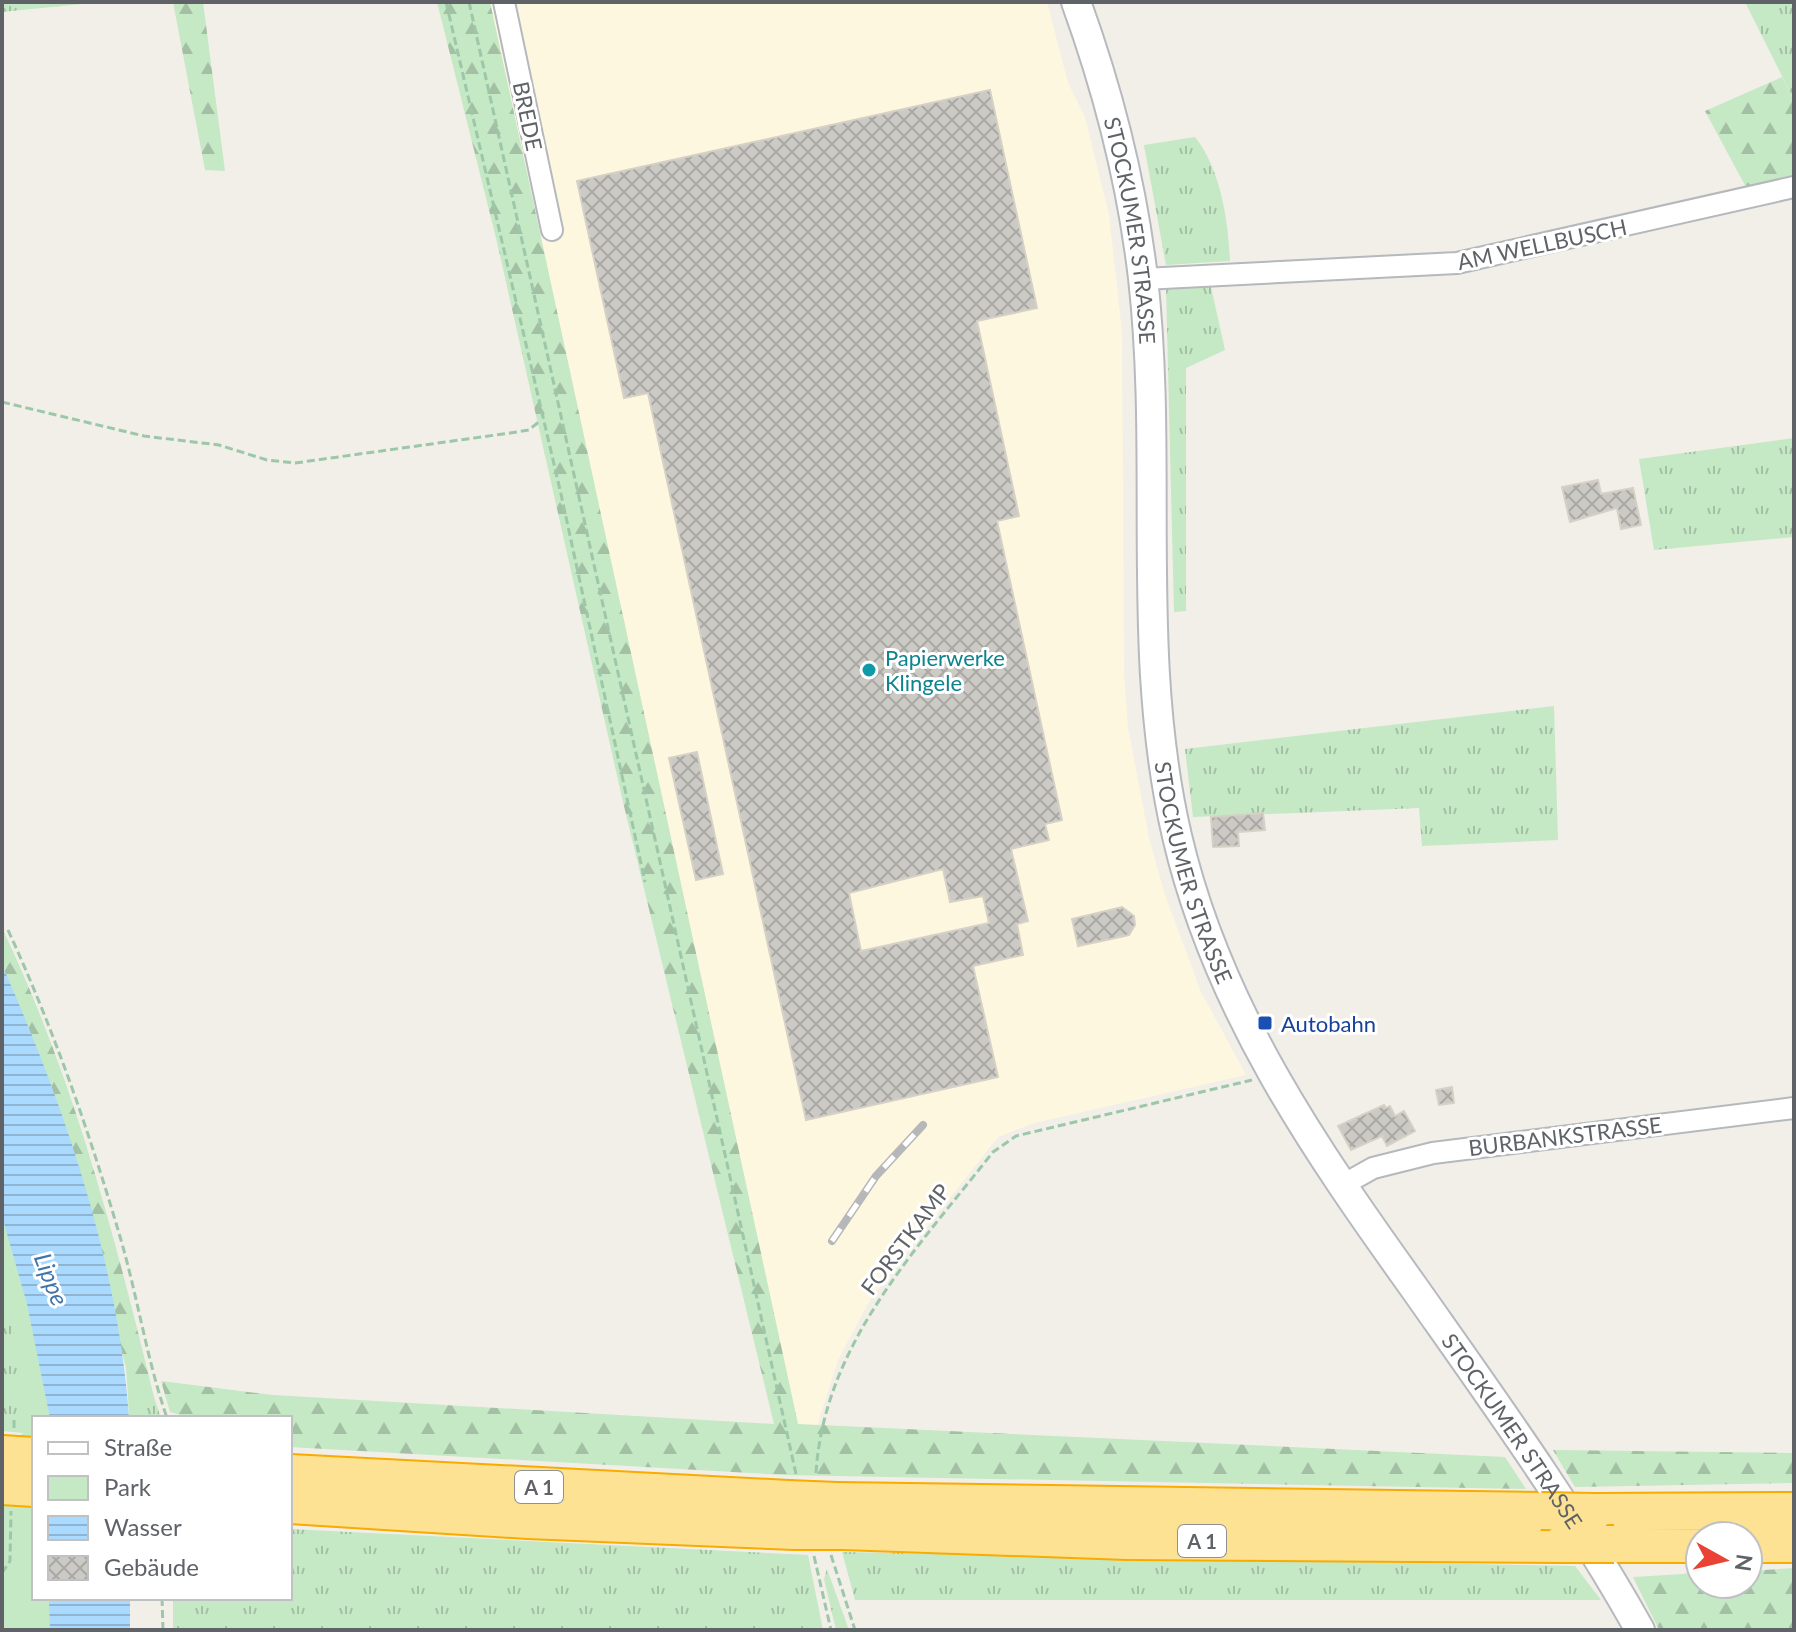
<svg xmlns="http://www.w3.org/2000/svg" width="1796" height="1632" font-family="Lato,sans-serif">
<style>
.commercial{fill:#fef7e0}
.grass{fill:url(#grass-tufts)}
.forest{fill:url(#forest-firs)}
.park{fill:#c5e8c5}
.water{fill:url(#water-rules)}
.building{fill:url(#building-cross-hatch);stroke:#d6d1c6;stroke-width:2;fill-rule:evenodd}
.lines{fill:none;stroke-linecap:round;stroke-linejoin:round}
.street-casing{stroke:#b5b8bc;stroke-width:24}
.secondary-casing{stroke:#b6babf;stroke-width:32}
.highway-casing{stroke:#f9ab00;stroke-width:40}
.path{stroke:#9cc7a9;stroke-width:3;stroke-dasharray:8 4;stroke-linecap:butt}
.street{stroke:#fff;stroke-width:20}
.secondary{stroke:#fff;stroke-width:28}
.highway{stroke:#fde293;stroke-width:36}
.rail-casing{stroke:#b6b7b8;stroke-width:8}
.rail{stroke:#fff;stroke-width:5;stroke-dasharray:15;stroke-linecap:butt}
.highway-bridge-casing{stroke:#f9ab00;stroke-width:40;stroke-linecap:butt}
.highway-bridge{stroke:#fde293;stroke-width:36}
.culture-dot{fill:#0f9aa8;stroke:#fff;stroke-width:3}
.transit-dot{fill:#1a4fb4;stroke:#fff;stroke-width:3}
.labels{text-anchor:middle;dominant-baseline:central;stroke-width:6;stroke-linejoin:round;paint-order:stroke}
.shield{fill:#fff;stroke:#8f9295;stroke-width:2}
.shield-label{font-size:20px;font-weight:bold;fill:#5f6368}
.street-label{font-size:22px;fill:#5f6368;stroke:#fff}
.culture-label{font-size:22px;fill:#0d838f;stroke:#fff;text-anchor:start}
.transit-label{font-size:22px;fill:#164399;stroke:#fff;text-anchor:start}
.water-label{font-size:24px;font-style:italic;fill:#4174aa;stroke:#fff}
</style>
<defs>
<pattern id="grass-tufts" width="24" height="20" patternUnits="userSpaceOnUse" patternTransform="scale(2)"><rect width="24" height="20" fill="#c5e8c5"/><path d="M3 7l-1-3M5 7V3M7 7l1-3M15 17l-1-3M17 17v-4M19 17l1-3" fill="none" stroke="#a3c0a4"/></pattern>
<pattern id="forest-firs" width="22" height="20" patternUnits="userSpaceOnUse" patternTransform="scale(2)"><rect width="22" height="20" fill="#c5e8c5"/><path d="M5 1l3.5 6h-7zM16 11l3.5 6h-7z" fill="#a3c0a4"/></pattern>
<pattern id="water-rules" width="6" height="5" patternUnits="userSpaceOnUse" patternTransform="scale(2)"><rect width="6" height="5" fill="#aadaff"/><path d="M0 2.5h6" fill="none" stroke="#8eb4d2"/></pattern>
<pattern id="building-cross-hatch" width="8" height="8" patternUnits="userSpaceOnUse" patternTransform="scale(2)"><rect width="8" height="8" fill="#cccac5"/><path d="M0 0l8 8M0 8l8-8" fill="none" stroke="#a9a8a4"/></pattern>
</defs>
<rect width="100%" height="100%" fill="#f1efe8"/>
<path class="commercial" d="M490,2h557l21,81 17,34 24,98 13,117 2,342 4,54 21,110 16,57 36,97 45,83 -212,48 -36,14 -127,161 -33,62 -21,66 -19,-2z"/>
<path class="grass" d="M2,2h100l-100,10z
M1745,2h49v98z
M1195,137c26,33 33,83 35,124l-64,4 -22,-120z
M1166,287h45l14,63 -39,18v243l-12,1z
M1794,438v99l-140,13 -15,-91z
M1554,706l4,134 -136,6 -3,-38 -226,9 -8,-68z
M2,1216l32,202v16l-32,-3z
M128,1397h26l7,21h-32z
M290,1529l518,26 15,75h-650v-32h117z
M842,1552l733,14 26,34h-746z
M827,1569l22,61h-13l-12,-51z"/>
<path class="forest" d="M173,2h30l22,169 -20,-1z
M437,2h53l308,1422 707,33 21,32 -741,-14 -495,-28v-29h-99l-21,-6 -9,-31 112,14 501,29 -151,-622 -126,-560z
M1782,77l12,23v81l-47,8 -42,-78z
M2,928c72,150 113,309 152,469h-26l-2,-29 -63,-246 -61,-157z
M1553,1450l241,3v30l-219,4z
M1794,1568v62h-135l-26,-53 67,-4v11h48v-13z"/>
<path class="park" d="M2,1076l81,342h-49v180h61l2,32h-95v-128l22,1 -3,-69 5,-1 -15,-117 -9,-15z"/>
<path class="water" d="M2,965c63,142 116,297 127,453h-79l-23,-114 -25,-88z
M49,1598h81v32h-80z"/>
<path class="building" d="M990,90l47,218 -60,13 42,195 -22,5 65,299 -17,4 4,16 -38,9 17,72 -11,3 6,31 -50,11 25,111 -192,43 -158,-727 -24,5 -47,-217zM943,869l7,33 33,-6 6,27 -128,28 -12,-58z
M1598,480l3,14 32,-6 8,37 -20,4 -4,-21 -47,14 -8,-35z
M697,752l26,122 -27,6 -27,-122z
M1263,813l2,17 -27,2 1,14 -26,1 -2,-30z
M1122,907l12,9 1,9 -6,10 -51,11 -6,-27z
M1452,1087l2,16 -15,2 -3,-15z
M1384,1105l2,3 4,-2 5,10 9,-5 11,20 -28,15 -5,-10 -31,14 -13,-24z"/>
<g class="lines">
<g class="street-casing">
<path id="street" d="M504,2l48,228
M1143,279l314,-16 337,-76
M1341,1186l32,-18 60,-15 361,-45"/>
</g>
<g class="secondary-casing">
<g id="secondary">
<path id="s1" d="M1076,2c32,88 56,182 67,276 21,186 -9,374 34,558 40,172 137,312 238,453 78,111 159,223 225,341"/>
</g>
</g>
<g class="highway-casing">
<path id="highway" d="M290,1473l498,26
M837,1501l704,10
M290,1505l238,15 267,11
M1594,1512l200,-1
M843,1531l284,10 435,3
M1614,1544h86
M1748,1544h46"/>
</g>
<path class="path" d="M446,2l115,492 84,388
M469,2l327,1472
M2,402l142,34 75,9 48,15 28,3 215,-30 19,-3 12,-10
M8,930c46,100 82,204 113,310 17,59 26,120 46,178
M14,1428v-9
M816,1473c8,-129 101,-224 177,-321l23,-16 236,-56
M831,1555l24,75
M814,1556l17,74
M2,1573l8,-12 1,-50
M162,1598l1,32"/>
<use href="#street" class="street"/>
<use href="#secondary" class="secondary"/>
<use href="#highway" class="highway"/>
<g class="rail-casing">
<path id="rail" d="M832,1241l44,-65 47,-51"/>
</g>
<use href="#rail" class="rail"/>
<g class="highway-bridge-casing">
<path id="highway-bridge" d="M2,1454l32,2
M2,1486l32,2
M788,1499l49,2
M1541,1511l53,1
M795,1531h48
M1562,1544h52"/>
</g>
<use href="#highway-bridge" class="highway-bridge"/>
</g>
<circle class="culture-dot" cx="869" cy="670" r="8"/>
<rect class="transit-dot" x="1257" y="1015" width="16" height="16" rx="4"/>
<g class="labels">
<g class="shield">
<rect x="515" y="1471" width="48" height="32" rx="6"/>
<rect x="1178" y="1525" width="48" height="32" rx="6"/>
</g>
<g class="shield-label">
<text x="539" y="1487">A 1</text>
<text x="1202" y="1541">A 1</text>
</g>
<g class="street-label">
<text transform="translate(528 116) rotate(78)">BREDE</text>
<text stroke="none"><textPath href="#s1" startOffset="236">STOCKUMER STRASSE</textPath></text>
<text transform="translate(1542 244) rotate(-12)">AM WELLBUSCH</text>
<text stroke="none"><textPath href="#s1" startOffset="884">STOCKUMER STRASSE</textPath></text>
<text transform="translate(1565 1136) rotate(-7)">BURBANKSTRASSE</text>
<text transform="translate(905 1239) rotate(-53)">FORSTKAMP</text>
<text stroke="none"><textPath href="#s1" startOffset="1532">STOCKUMER STRASSE</textPath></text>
</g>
<g class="culture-label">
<text x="885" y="657">Papierwerke<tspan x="885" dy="25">Klingele</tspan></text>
</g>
<g class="transit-label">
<text x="1281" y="1023">Autobahn</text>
</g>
<g class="water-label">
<text transform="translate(52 1279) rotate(69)">Lippe</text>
</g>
</g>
<rect width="1796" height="1632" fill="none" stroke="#5f6368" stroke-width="8"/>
<rect x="32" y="1416" width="260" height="184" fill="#ffffff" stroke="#bfc1c3" stroke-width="2"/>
<rect x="48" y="1442" width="40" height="12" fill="#ffffff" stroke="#bfc1c3" stroke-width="2"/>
<text x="104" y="1456" font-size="24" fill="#5f6368">Straße</text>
<rect x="48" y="1476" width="40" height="24" fill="#c5e8c5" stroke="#bfc1c3" stroke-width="2"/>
<text x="104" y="1496" font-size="24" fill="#5f6368">Park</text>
<rect x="48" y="1516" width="40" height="24" fill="url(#water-rules)" stroke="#bfc1c3" stroke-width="2"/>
<text x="104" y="1536" font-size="24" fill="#5f6368">Wasser</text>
<rect x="48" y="1556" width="40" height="24" fill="url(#building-cross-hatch)" stroke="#bfc1c3" stroke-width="2"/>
<text x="104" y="1576" font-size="24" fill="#5f6368">Gebäude</text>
<g transform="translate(1724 1560) rotate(98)"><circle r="38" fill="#ffffff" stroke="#bfc1c3" stroke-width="2"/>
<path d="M0-6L14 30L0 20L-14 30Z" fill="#ea4335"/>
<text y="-12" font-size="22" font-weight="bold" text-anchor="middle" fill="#5f6368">N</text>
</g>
</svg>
